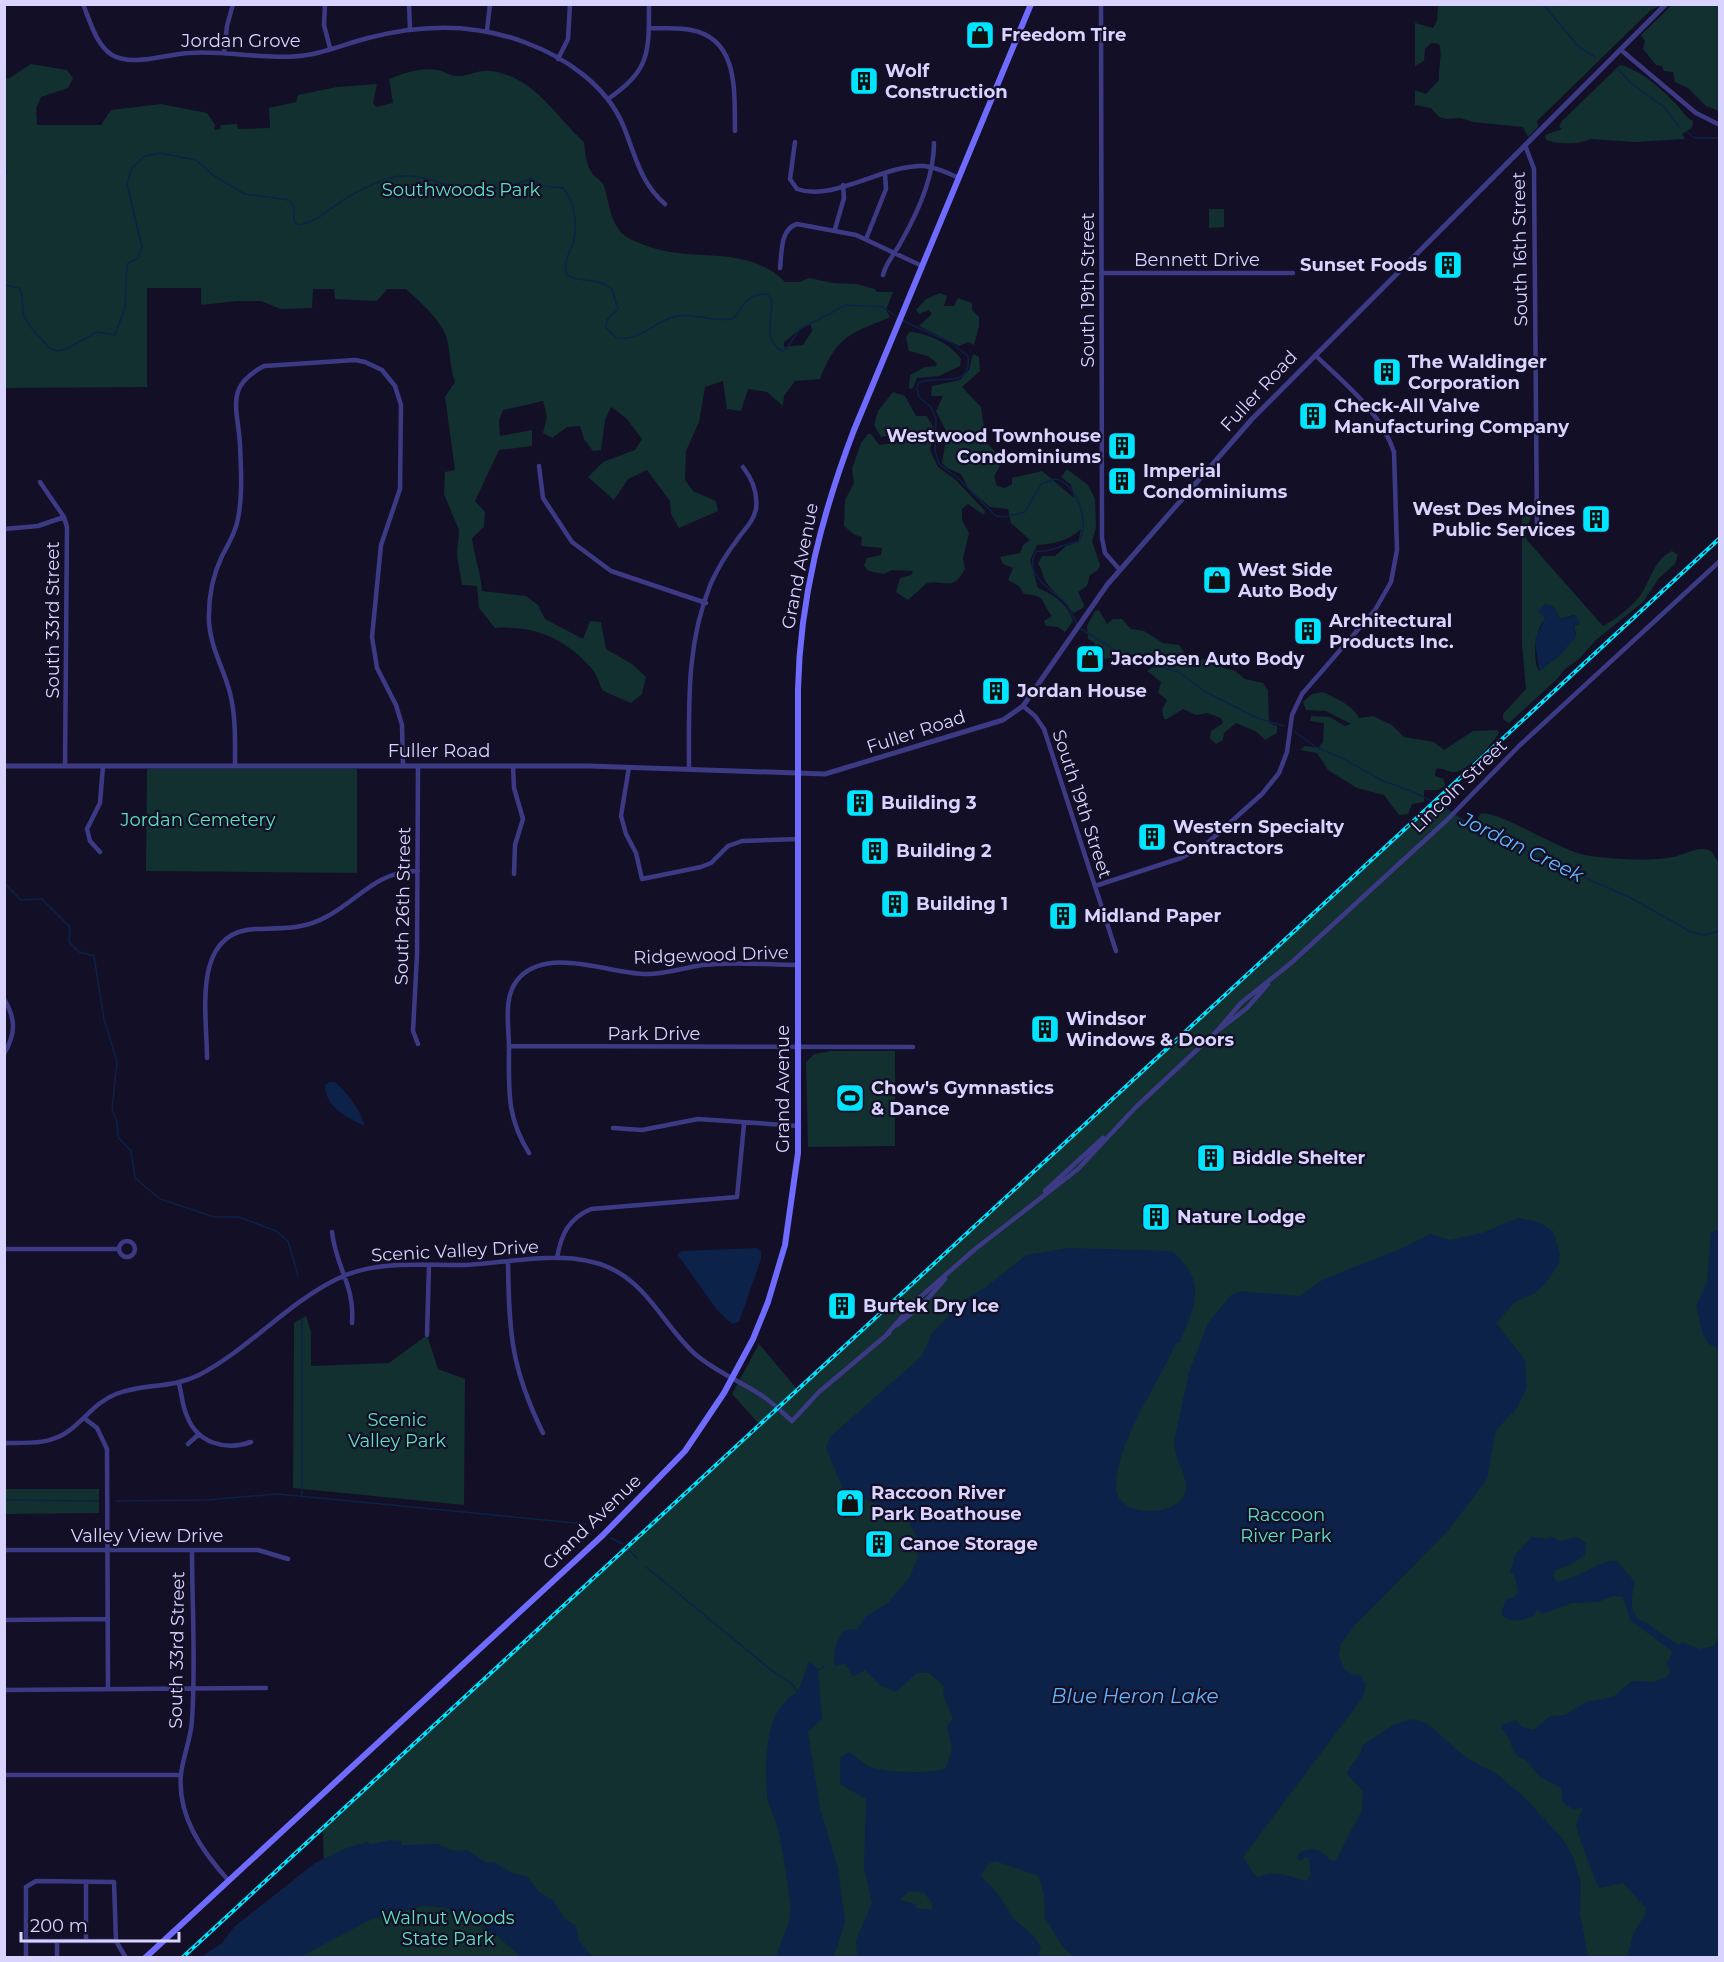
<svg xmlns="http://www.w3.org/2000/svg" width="1724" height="1962" font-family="Montserrat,sans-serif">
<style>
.green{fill:#12302f;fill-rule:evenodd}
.water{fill:#0c2248;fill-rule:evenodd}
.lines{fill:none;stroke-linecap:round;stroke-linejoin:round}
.stream{stroke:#0c2248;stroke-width:1.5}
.minor{stroke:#3d3a85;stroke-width:4.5}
.tertiary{stroke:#3d3a85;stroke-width:5}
.secondary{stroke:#6f6bff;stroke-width:6}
.rail-casing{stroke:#00e5ff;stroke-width:4}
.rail{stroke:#130f26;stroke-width:1.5;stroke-dasharray:4.5;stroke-linecap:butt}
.labels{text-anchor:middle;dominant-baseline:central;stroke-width:4.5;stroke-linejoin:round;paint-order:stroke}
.poi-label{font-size:18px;font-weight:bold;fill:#d9d4ff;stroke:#130f26;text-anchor:start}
.street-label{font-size:18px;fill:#d9d4ff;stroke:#130f26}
.park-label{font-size:18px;fill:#5fe0c0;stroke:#130f26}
.water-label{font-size:20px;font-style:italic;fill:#62b6ff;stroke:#130f26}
</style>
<rect width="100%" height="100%" fill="#130f26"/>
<path class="green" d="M1438,5h224l-11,5 -114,111 1,6 -10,10 -5,-10 -50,-5 -13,-4 -13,1 -8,-2 -8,-9 -16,-3v-15l11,4 13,-14c-1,-13 4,-24 0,-36l-8,-1 -6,6 -1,12 -9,5v-43l18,5 4,-7z
M1672,5h47v106l-13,-5 -18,-18 -13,-6 -2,-10 -9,-1 -2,-5 -6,-1 -13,-16 2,-8 -4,-6z
M31,64l36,6 6,8 -5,10 -27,9 -5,12 1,16h64l10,-15 50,-6 46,9 8,12 -1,5 6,-1 1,-4 16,-1 1,5 32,-1 -1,-20 27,-6 2,-7 39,-8 40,-3 -4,19 3,4 17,-4 -4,-24c15,-6 32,-12 49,-9 6,1 12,6 17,6 13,1 23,-7 36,-5 44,6 63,44 93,71 1,11 2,22 8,31 3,5 10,7 12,13 5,15 5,30 15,44 5,7 15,11 23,14 48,21 103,-2 143,38h15l9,-4 24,5 23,1 19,5 2,3h16l-7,18 4,7c-42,18 -52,18 -70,62l-25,2 -11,15 -1,10 -16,-14 -19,-3 -7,22 -14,-2 -4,-28 -18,6 -6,35 -13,29 -1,29 8,11 23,10 2,10 -39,17 -8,-14 -1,-13 -23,-31 -19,9 -14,21 -26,-23 15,-15 32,-12 7,-11 -16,-21 -15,-11 -6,13 -4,30 -8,1 -9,-12 -4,-13 -13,1 -15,11 -9,-5 4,-16 -4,-16 -40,9 -4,11 1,15 32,-6v16l-33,4 -24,51 10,11 -1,15 -12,11c2,19 9,34 10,53l44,5 12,9 7,14 38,20 7,-18 11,1 5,27 26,15 14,13 -4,17 -11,9 -28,-12c-4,-6 -5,-15 -10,-21 -26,-31 -58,-45 -98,-42l-16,-20 -2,-22 -15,-1 -5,-29 2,-26 -15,-36 1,-22 10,-2 -10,-73 10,-15c-6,-15 -4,-31 -9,-46 -6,-17 -27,-35 -40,-47h-19l-10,12 -42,-2 -1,-10h-21l-1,19 -31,1 -20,-8h-24l-36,4v-17h-54v99l-142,1v-312l3,3zM811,325l1,6 -9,14 -19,2v-5l20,-16z
M1620,65c21,5 42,24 57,40 6,6 8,12 16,16l-1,7 -10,6 3,5 -50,3 -45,-3c-11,6 -33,5 -44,1l-1,-5 17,-6 -3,-2 3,-6z
M1209,209h15v18l-15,1z
M940,293l7,3 -3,10h10l4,-8 14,5v7l7,7v9l-5,19 -6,-3 -9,4 -40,-20 13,-12 -3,-4 -10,4 -3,-4 10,-11z
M909,332c19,1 42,12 52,27l-1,7 -21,10 -22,2 -4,10 -4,1 1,-14 15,-8 11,-1 1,-3 -9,-7 -19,-5 -3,-13z
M973,354l6,3 1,14 -18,16 19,20 5,35 17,18 -9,17 3,9 8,2 7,-4v-6l30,-7 32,27 -3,-13 -10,-8 6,-8 21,16 7,14 1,29 -4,13 8,24 -2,5 -8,5 -3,11 -9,6 6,13 -1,3 -10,5c-7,-13 -19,-19 -27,-31 -4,-6 -3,-12 -8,-18l4,-8h13l11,-10 12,-4 3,-13c-11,11 -27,15 -44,16l-7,15 8,28c15,6 30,16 35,33l-8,11 -7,-5 -12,-1 -2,-5 8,-5c-13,-16 -4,-20 -28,-22l-5,-8 -11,-6 5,-12 -10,-4 -3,-7 20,-4 3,-8 7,-5 -19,-17 -3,-14 -18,-2 -22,-19 -7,-14 -14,-6 -5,-5 5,-30 -11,-22 7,-15h-12l1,-10 28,-6 9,-10z
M893,392l12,4 11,20h11l7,13 -4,21 8,17 18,13 29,31 -1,4 -16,-11 -6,5v11l7,13 -6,25 2,11c-13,24 -20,10 -38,14l-19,17 -12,-8 4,-14 11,-3 2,-4 -21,-1 -8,4 -15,-3 -5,-5 3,-8 14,-3 1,-7 -21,-2 1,-9 -7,-2 -11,-9 1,-26 9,-17 -2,-14 9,-26 7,-9h3l8,11 21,-3 -9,-7 -10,2 -7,-12 4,-14z
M1522,507l8,1 3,4 -8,21 2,7 76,86c11,-5 33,-23 39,-33 9,-15 13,-34 30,-42l6,4 -3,9 -16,14 -16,24 -47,38 -17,19 -14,10 -8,10 -48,44 -6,-4v-5l23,-25 -4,-45zM1553,606l7,13 14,-4 5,9 -5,1 2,9 -17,22 -20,15c-7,-11 -4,-42 6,-52l-2,-5z
M1099,610l8,14 6,-5h9l9,10 13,2 19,12 16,2 10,15 18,-1 5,5 23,7 10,8 18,4 5,7 1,33 8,3v7l-12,7 -8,-8 -21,-9 -12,10 -1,7 -7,4 -6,-5 1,-8 12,-8 -2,-5 -14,-5 -11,2 -13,-6 -16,10h-3l-2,-9 5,-10 -9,-7 3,-11 -14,-11 12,-8v-3l-31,-6 -24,5 -13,-5 -1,-5 5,-6 -7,-4 -1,-13 8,-15z
M1322,692c12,5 31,13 37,26l14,-2 19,9 12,12 30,5 10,8 29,-19 25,-1 1,3c-6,10 -31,38 -44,39 -7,1 -11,-5 -19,-3l-1,7 9,3 1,7 -7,4h-14v12l-12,2 -4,10 -9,1 -15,-20 -27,-7 -29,-18 -11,-17 -17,-3 5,-4 13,2 5,-6 1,-19 -14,-2 1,-5 19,1 15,9 6,-2 -25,-13 -20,-1 -3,-8 9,-8z
M147,769h210v104l-211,-2z
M1436,803l38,23 6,-12c17,-6 82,39 110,42 27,3 56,6 83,1 11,-2 24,-11 36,-7 5,2 7,10 11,15l-1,1092h-1139l-15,-28 -241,-48 -1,-54 436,-403 -27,-30 27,-50 38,45 632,-584z
M831,1051h64v95l-87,1 -2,-85 8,-8z
M306,1316l5,16v34l78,-3 38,-28 11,34 27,10 -1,126 -171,-17 1,-165z
M4,1489h95v24l-94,1z
M449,1897l80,61h-250l54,-35z"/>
<path class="water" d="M1545,604l8,2 7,13 16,-4 4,8 -6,2 2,12 -17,19 -20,15 -4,-31 10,-23 -7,-5z
M329,1082h6c14,13 24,26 30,44 -18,-8 -40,-19 -40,-41z
M1518,1218l21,4 14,9 7,23 -1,10 -14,20 -10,9 -20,9 -19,21 29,37 2,27 -10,21 -21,22 -9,49 -17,23 -24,31 -91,92 -14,19 -2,12 5,13 8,5 8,1 6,9 -3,13 -120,160 11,17 4,3c20,-8 30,0 49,4l4,-6 -2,-16 -3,-2 -6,4 -3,-3 2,-5c14,-7 22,-4 31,7h6l26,-50 1,-19 -16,-17c3,-12 13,-13 16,-29l32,-21 18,-5 15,5 37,33 32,17 26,22 40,43 10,18 8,26 -1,30 8,44h-514l-11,-10 -18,-29 -1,-23 -5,-19 -44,-15 -7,3 -7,12 16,17 17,26 19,16 8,12 -3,10h-181l-1,-17 16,-37 -8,-34 2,-70 -26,-15v-26l9,-6c7,4 12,10 19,14 14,7 66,8 78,2l6,-19 -5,-23 6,-8 -10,-23 1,-9 -15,-13h-12l-21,19 -16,-7 -15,-15 -12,7 -8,-13 -11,2c0,-14 1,-25 11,-36l12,-1 9,-13 22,-13 21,-25 9,-20 -1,-20 -10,-20 -14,-9 -18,-5 -32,-15 -17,-41 4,-11 92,-81 10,-23 32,-33 22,-13 40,-32 42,-7 104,3c35,30 24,53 8,91l-4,1c-19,43 -58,96 -60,142 -2,36 71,33 70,1 -1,-15 -12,-28 -12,-44l15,-70 11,-28 8,-21 23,-28 10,-4 58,5 25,-17 76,-30 30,-15 20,6 32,-7zM909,1891l15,2 8,10v7l-16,-2 -1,-4 -15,-4z
M1719,1230h1l-1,119 -10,-5 -6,-9 -7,-29 11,-24 4,-50z
M756,1248l5,3v8l-22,63 -7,2 -15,-14 -40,-56 5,-3z
M1550,1536l10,5 17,-4 9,6 -1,12 -13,9 -16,6 -3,5 3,6c20,1 44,-23 61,-20l18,21c-3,12 -8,31 7,39 3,1 6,2 8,4 11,9 18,13 29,20l3,-3 17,7 15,-3 5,-11v322h-92l7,-25 11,-17 1,-7 -23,-25 -24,5c-3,-4 -22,-56 -23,-63l7,-18 -9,3 -12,-8 -1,-14 -21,-11 -15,-18c-17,-3 -11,-23 -24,-30l2,-5 12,-4 8,7 11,3 16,-14 15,-1 21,-13 27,-5 19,-16 22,1 14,-6 2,-6 -4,-7 4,-4 2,-8 -42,-31 -7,-23 -10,-1 -15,6 -26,1 -29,11 -7,-4 -1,5c-12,6 -24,9 -34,-1l5,-15 9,-2 3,-7 -4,-15 -4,-2 5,-18 17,-18 15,2z
M809,1661l9,8 4,50 -14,13 12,76 18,60 7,54 -11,35h-58l13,-36 2,-13c-4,-27 -7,-55 -14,-82 -2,-9 -9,-20 -10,-30 -2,-32 -3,-89 31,-104z
M392,1840l9,1 1,4 36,-1 16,7 13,-1 20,13 7,-1 18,11 15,3 12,16 15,9 11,18 11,7 3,15 14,16h-72l-26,-23 -31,-19 -23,-8 -19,-1 -50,13 -72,38h-99l21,-14 12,-16 81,-64 31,-15 21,-6 5,2z"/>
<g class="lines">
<path class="stream" d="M1543,4l35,42 17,11
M1617,68l14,15 33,24 15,20
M1687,132l8,6h25
M4,168l3,2 -3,12
M4,285l15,3 3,7 1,19 6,11 20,23 9,3 8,-2 31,-17 18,3 10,-27 2,-44 11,-6 4,-11 -15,-63 5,-16 13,-12 15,-3 36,7 18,16 31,18 44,6 5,6v15l4,4c18,-2 32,-17 47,-26 12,-8 41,-22 55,-23 18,-2 36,6 54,11 24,6 54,1 77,-8l12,7 20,2c12,14 15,38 10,55 -4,13 -11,19 -6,32 13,9 29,1 45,14l6,20 -11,11 -1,8 11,10c21,4 36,-15 56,-21 20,-6 42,7 61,1 11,-14 12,-24 33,-24l4,4c4,18 -11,41 11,53l4,-2 14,-20 46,-24 37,2 14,10
M901,320l49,22 18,14c4,35 -31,18 -50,27l-1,6 2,8 12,10 5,12 -1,31 4,14 18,13 39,39 8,1 21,-5 16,-28 14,-5c21,3 37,45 23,63 -15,1 -25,11 -42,9 -14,25 16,37 30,53 5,6 7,14 12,21
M1081,629l47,29 51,14 25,19 53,27 27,8
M1295,732l21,15 26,11 39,22 30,11 35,17 33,22 33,13 20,11 99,44 60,34 13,3 16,-4
M4,883l17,17 21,-1 28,28 -1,15 10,10 15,4 10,63 13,43 -5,48 5,12 1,15 13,14 4,27 25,21 54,18h25l37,14 12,10 10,34
M302,1320v176
M4,1500l95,1
M116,1501l90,-1 72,-6 308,30
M611,1538l12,6
M629,1550l9,9
M645,1566l126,104 20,13 7,9
M817,1670l7,-3"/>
<path class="minor" d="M83,4c7,17 13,41 29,51 21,12 54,-1 77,-2 37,-3 84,8 118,2 20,-3 41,-12 61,-17 53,-14 105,-15 156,4 41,15 82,43 99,83 12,29 17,58 42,79
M325,4l-1,21 6,23
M409,4l1,25
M1101,4l1,534 3,15 15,17
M649,28c14,1 29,-1 42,2 49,9 43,64 44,101
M487,30l3,-26
M1621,50l75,63 24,12
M224,52l3,-26 6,-22
M558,59l10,-20 2,-35
M608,99c42,-29 41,-46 41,-95
M795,142l-5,37 7,10c37,13 87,-25 127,-23 12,1 24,7 35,12
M1525,145l9,24 3,364
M835,229l9,-31 -1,-13
M866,239l20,-50 -1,-15
M780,268c2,-16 0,-39 17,-44l59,11 66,31
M1101,273h192
M883,275c3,-13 12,-21 18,-33 16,-28 33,-66 33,-99
M539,466l4,32 29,44 39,29 95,32
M40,482l24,35 3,10 -2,239
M4,529l34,-3 26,-9
M1023,706l12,10 9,13 72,222
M235,766c0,-25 1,-49 -5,-73 -6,-24 -19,-44 -21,-70 -1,-23 3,-46 13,-67 6,-11 12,-21 15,-33 6,-24 4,-54 3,-78 -2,-37 -16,-58 24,-79l91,-6 10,2 17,8 13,16 6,19 -1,84 -19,56 -9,92 5,31 19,37 6,20 1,41
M418,766l-1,189 -4,76 5,13
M513,766l1,22 9,31 -8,26 -1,29
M629,767l-8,49 5,18 10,19 6,26 59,-12 10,-4 17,-17 14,-5 56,-2
M689,768c0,-64 -3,-124 22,-185 7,-15 16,-30 26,-43 7,-11 16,-17 19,-31 2,-16 -3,-29 -13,-42
M100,852l-10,-11 -3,-12 13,-26 3,-37
M1095,886l86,-28 23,-12 58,-52 17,-21 8,-21 5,-37 10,-21 73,-84 16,-28 6,-32 -3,-98c-13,-40 -50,-69 -79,-97
M4,999c12,20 12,34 0,55
M1220,1029l27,-21 21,-24
M509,1046l404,1
M207,1058c0,-44 -16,-126 48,-129 25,-1 48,1 71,-12 34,-18 50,-46 92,-46
M613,1128l29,2 56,-11 101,7
M529,1153c-23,-37 -20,-64 -20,-105 0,-23 -7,-53 11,-71 30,-30 88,-4 124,-3 20,1 38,-6 58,-9 31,-4 65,0 97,0
M1045,1191l58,-53
M332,1232c4,36 23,53 20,91
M119 1249a8 8 0 1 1 16 0a8 8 0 1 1-16 0Z
M4,1249h114
M557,1258c4,-23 11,-39 34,-49l146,-12 7,-73
M508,1262c1,71 3,106 35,171
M897,1325l26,-21 22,-25
M887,1334l31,-35 56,-49 104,-81 58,-62 81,-76 24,-28 50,-40 157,-144 71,-73 201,-185
M427,1335l2,-70
M179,1384c3,10 3,22 8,32 10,27 38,35 64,26
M84,1418l13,10 10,21 1,240
M4,1443c23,0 47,2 66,-13 16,-12 26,-28 46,-36 27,-11 55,-5 83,-19 50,-26 87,-71 138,-96 40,-20 85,-13 129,-14 46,-2 100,-17 144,3 39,18 54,58 85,86 21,18 47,28 69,43 10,7 19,16 28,24l27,-29 70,-59
M188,1444l11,-10
M4,1550h254l30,9
M192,1550c0,56 4,114 0,170 -1,19 -9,36 -11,54 -4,42 21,77 47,106
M4,1620l104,-1
M4,1690l262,-2
M4,1775h177
M86,1882v59
M26,1941h90
M57,1941v17
M26,1958v-71l10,-6 78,1 2,59 10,17"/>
<path class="tertiary" d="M4,766h585l236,8 178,-54 20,-14 84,-121 145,-166 414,-415"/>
<path class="secondary" d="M145,1958l458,-423 82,-84 39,-58 29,-54 15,-37 17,-57 13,-92v-464c2,-91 24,-175 56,-259l177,-426"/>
<g class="rail-casing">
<path id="rail" d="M182,1958l1538,-1420"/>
</g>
<use href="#rail" class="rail"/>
</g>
<defs>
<g id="shop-square" transform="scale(1.5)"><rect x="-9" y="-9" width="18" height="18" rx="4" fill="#00e5ff" stroke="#130f26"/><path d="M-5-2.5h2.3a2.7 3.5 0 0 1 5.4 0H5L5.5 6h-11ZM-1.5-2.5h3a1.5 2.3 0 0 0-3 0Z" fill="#111"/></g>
<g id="building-square" transform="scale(1.5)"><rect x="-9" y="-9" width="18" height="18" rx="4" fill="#00e5ff" stroke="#130f26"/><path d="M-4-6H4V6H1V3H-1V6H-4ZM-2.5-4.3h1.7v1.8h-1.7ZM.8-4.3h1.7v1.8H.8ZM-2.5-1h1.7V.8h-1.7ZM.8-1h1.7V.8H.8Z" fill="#111"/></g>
<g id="stadium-square" transform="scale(1.5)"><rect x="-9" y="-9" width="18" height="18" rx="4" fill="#00e5ff" stroke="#130f26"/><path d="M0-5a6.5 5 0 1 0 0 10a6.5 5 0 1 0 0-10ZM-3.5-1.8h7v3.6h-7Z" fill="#111"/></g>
</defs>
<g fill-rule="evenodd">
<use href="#shop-square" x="980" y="35"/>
<use href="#building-square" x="864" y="81"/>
<use href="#building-square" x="1448" y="265"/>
<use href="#building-square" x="1387" y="372"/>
<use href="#building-square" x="1313" y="416"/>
<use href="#building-square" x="1122" y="446"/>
<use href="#building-square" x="1122" y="481"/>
<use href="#building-square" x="1596" y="519"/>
<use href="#shop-square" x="1217" y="580"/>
<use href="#building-square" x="1308" y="631"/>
<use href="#shop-square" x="1090" y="659"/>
<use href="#building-square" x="996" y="691"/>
<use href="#building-square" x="860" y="803"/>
<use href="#building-square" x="1152" y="837"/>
<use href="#building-square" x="875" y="851"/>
<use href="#building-square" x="895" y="904"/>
<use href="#building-square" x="1063" y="916"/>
<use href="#building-square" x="1045" y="1029"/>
<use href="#stadium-square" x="850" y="1098"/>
<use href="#building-square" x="1211" y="1158"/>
<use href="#building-square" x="1156" y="1217"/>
<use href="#building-square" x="842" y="1306"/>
<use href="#shop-square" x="850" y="1503"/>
<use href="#building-square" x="879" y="1544"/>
</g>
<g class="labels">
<g class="poi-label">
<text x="1001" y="35">Freedom Tire</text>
<text x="885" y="71">Wolf<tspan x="885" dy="21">Construction</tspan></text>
<text x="1427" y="265" text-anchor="end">Sunset Foods</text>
<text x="1408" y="362">The Waldinger<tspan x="1408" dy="21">Corporation</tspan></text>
<text x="1334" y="406">Check-All Valve<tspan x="1334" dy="21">Manufacturing Company</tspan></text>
<text x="1101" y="436" text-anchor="end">Westwood Townhouse<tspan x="1101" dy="21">Condominiums</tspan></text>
<text x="1143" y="471">Imperial<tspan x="1143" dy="21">Condominiums</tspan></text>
<text x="1575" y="509" text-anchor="end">West Des Moines<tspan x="1575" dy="21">Public Services</tspan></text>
<text x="1238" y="570">West Side<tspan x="1238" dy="21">Auto Body</tspan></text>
<text x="1329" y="621">Architectural<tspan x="1329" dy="21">Products Inc.</tspan></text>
<text x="1111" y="659">Jacobsen Auto Body</text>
<text x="1017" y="691">Jordan House</text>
<text x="881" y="803">Building 3</text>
<text x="1173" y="827">Western Specialty<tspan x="1173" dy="21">Contractors</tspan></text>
<text x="896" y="851">Building 2</text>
<text x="916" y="904">Building 1</text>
<text x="1084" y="916">Midland Paper</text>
<text x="1066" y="1019">Windsor<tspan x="1066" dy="21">Windows &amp; Doors</tspan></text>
<text x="871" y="1088">Chow's Gymnastics<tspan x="871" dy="21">&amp; Dance</tspan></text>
<text x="1232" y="1158">Biddle Shelter</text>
<text x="1177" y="1217">Nature Lodge</text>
<text x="863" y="1306">Burtek Dry Ice</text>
<text x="871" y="1493">Raccoon River<tspan x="871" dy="21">Park Boathouse</tspan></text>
<text x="900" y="1544">Canoe Storage</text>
</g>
<g class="street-label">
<text x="241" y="41">Jordan Grove</text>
<text transform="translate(1520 249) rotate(-91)">South 16th Street</text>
<text x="1197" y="260">Bennett Drive</text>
<text transform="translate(1088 290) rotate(-90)">South 19th Street</text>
<text transform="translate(1259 391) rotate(-47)">Fuller Road</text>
<text transform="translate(800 566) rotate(-79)">Grand Avenue</text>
<text transform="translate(53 620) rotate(-90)">South 33rd Street</text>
<text transform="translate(916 732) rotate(-18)">Fuller Road</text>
<text x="439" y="751">Fuller Road</text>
<text transform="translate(1459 786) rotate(-44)">Lincoln Street</text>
<text transform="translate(1082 804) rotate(72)">South 19th Street</text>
<text transform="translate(403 906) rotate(-89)">South 26th Street</text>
<text transform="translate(711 955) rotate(-2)">Ridgewood Drive</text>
<text x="654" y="1034">Park Drive</text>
<text transform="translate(783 1089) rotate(-90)">Grand Avenue</text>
<text transform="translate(455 1251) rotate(-3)">Scenic Valley Drive</text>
<text transform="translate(592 1522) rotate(-44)">Grand Avenue</text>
<text x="147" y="1536">Valley View Drive</text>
<text transform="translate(177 1650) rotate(-89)">South 33rd Street</text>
</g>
<g class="park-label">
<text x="461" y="190">Southwoods Park</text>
<text x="198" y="820">Jordan Cemetery</text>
<text x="397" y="1420">Scenic<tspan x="397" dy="21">Valley Park</tspan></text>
<text x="1286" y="1515">Raccoon<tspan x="1286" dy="21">River Park</tspan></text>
<text x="448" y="1918">Walnut Woods<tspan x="448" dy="21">State Park</tspan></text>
</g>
<g class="water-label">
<text transform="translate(1522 847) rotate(26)">Jordan Creek</text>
<text x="1135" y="1696">Blue Heron Lake</text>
</g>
</g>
<rect width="1724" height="1962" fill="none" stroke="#d9d4ff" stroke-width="12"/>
<path d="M21 1932v9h158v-9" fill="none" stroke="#d9d4ff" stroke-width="3"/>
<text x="30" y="1932" font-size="18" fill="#d9d4ff" stroke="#130f26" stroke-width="4.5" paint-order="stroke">200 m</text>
</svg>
